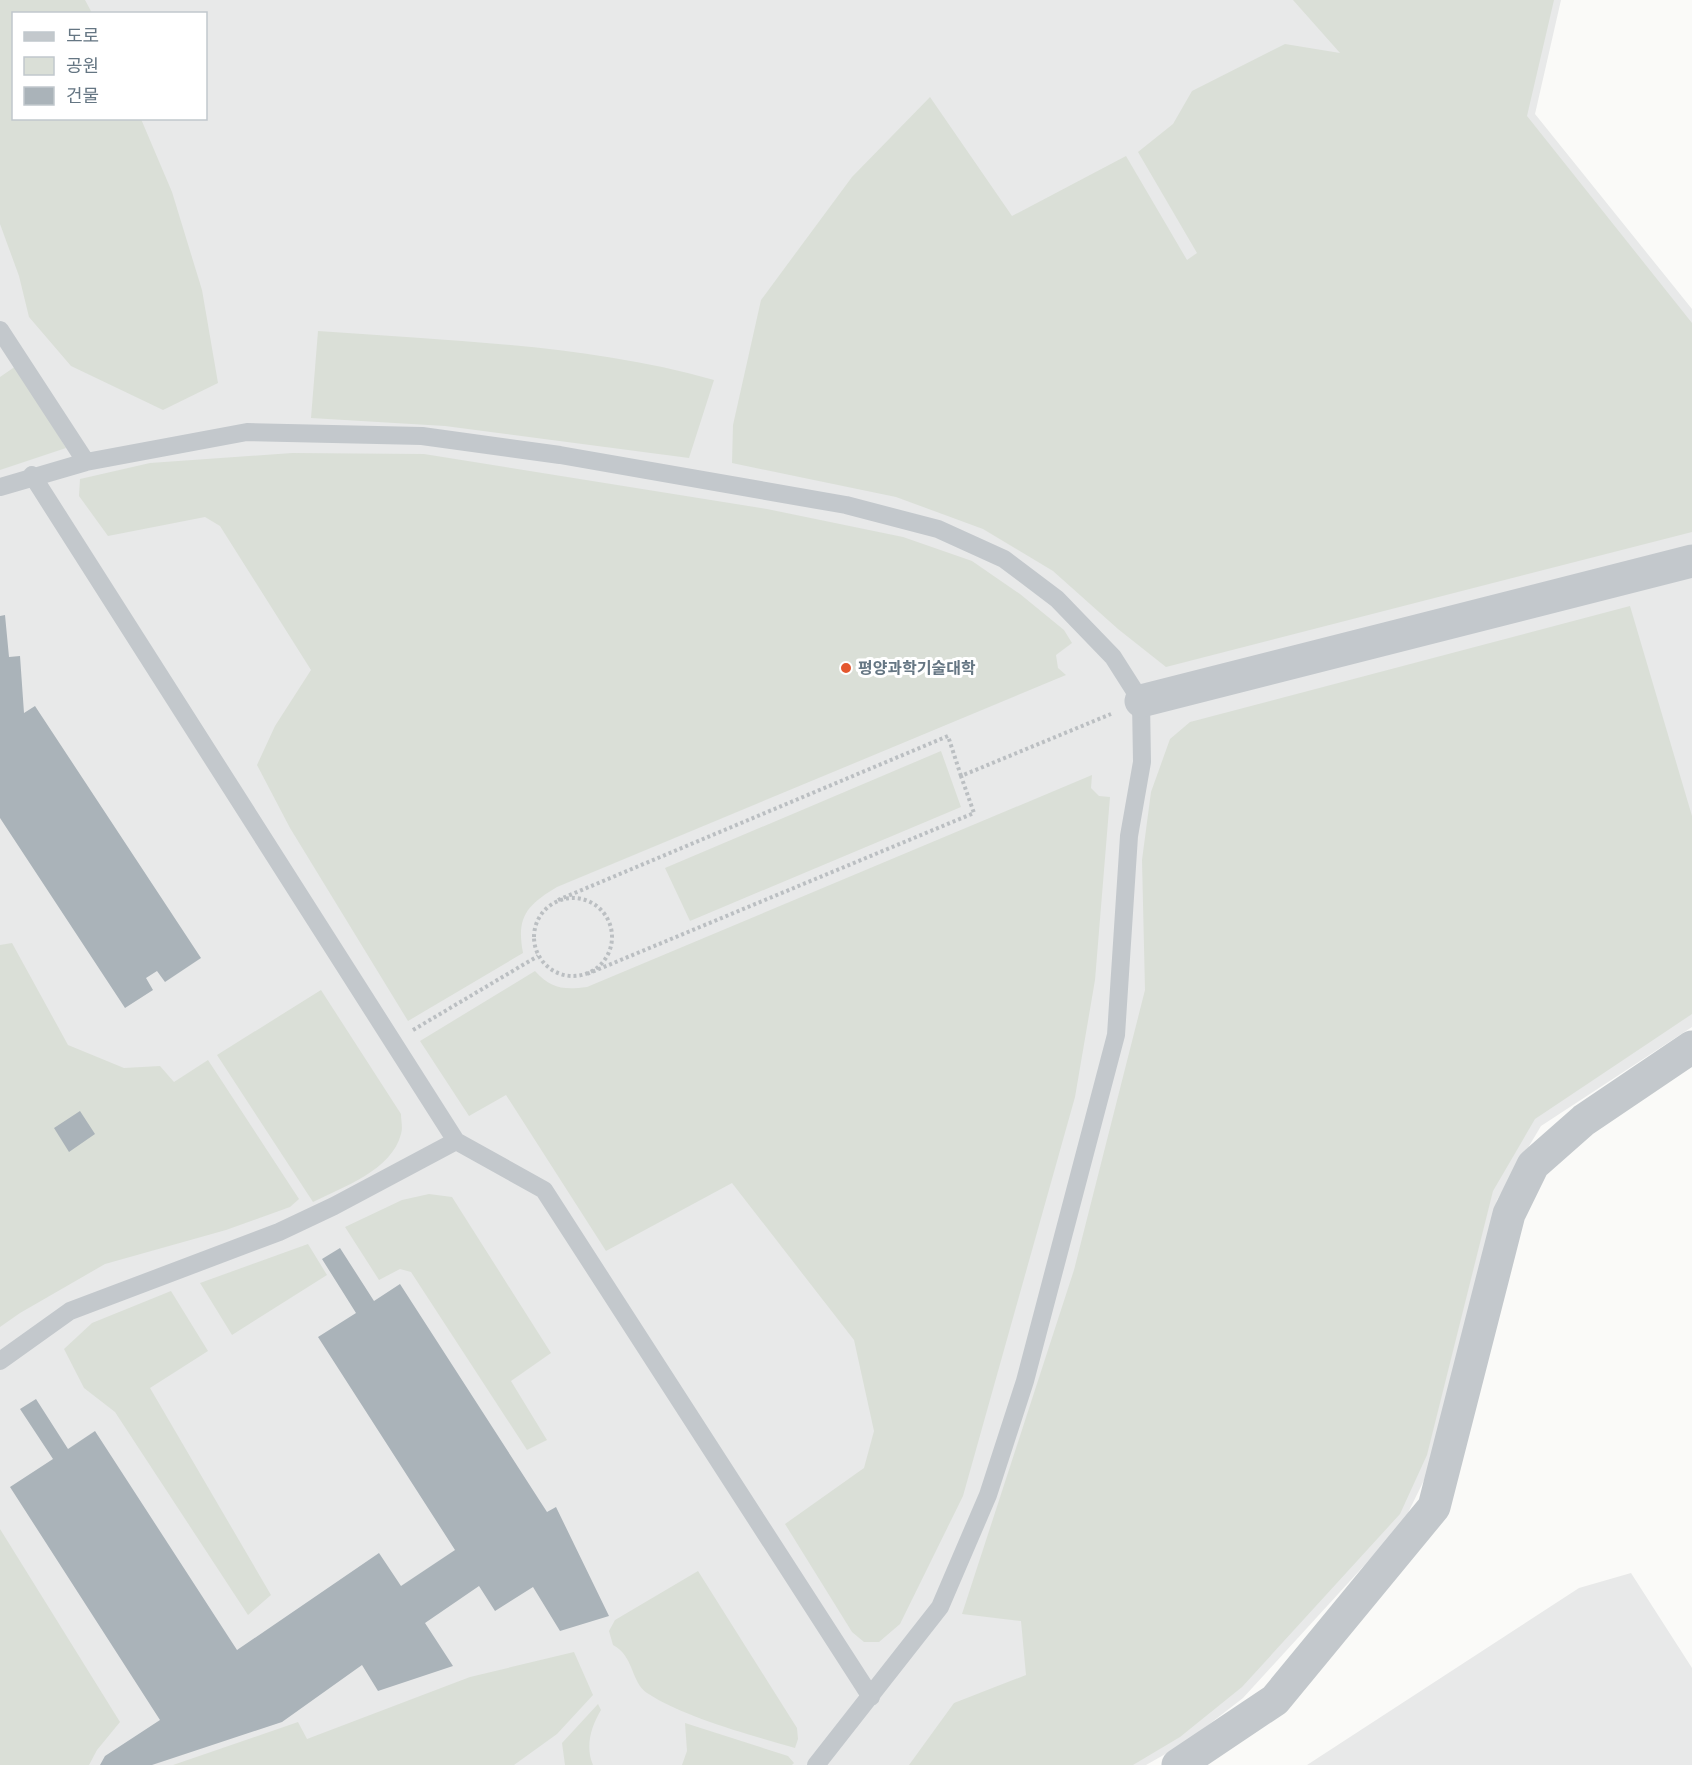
<svg xmlns="http://www.w3.org/2000/svg" width="1692" height="1765" font-family="'Titillium Web','Noto Sans KR',sans-serif">
<style>
.built{fill:#e8e9e9;fill-rule:evenodd}
.green{fill:#dadfd7}
.building{fill:#aab3b9}
.lines{fill:none;stroke-linecap:round;stroke-linejoin:round}
.path{stroke:#bbbfc2;stroke-width:4;stroke-dasharray:3 3;stroke-linecap:butt}
.service{stroke:#c3c8cc;stroke-width:18}
.minor{stroke:#c3c8cc;stroke-width:33}
.tertiary{stroke:#c3c8cc;stroke-width:33}
.poi-dot{fill:#e4572e;stroke:#fff;stroke-width:2}
.labels{text-anchor:middle;dominant-baseline:central;stroke-width:6;stroke-linejoin:round;paint-order:stroke}
.poi-label{font-size:16px;font-weight:bold;fill:#657683;stroke:#fff;text-anchor:start}
</style>
<rect width="100%" height="100%" fill="#fafaf8"/>
<path class="built" d="M0,0h1561l-26,114 157,195v718l-151,99 -44,74 -65,264 -29,59 -160,175 -58,45 -39,22h-1146zM14,14h192v104h-192z
M1631,1573l61,95v97h-385l272,-177z"/>
<path class="green" d="M0,0h85l7,13 -78,1v104l127,1 31,73 30,98 16,93 -55,27 -92,-44 -42,-49 -10,-41 -19,-52z
M1293,0h261l-27,116 165,207v209l-526,135 -48,-38 -65,-58 -70,-42 -87,-32 -164,-34 1,-38 28,-125 91,-123 78,-80 82,119 114,-60 61,104 10,-7 -59,-101 35,-28 19,-33 93,-47 55,9z
M318,331c132,10 268,13 396,49l-25,78 -244,-32 -134,-8z
M16,366l50,82 -66,22v-93z
M292,453l132,1 343,55 136,28 69,24 48,33 44,36 8,13 -16,12 2,13 8,7 -509,212c-30,18 -41,30 -34,66l-115,68 -118,-193 -33,-63 18,-39 36,-56 -91,-144 -15,-9 -97,19 -29,-40 1,-17 70,-16z
M1630,606l62,210v198l-157,105 -42,72 -66,264 -27,59 -158,173 -62,50 -47,28h-224l45,-62 72,-28 -5,-54 -59,-7 112,-344 71,-280 -3,-130 9,-68 19,-53 20,-17z
M941,751l20,56 -271,114 -25,-53z
M1092,775l-1,13 8,8 11,1 -15,183 -20,117 -112,399 -63,128 -21,18h-15l-12,-10 -67,-108 79,-56 10,-37 -20,-91 -122,-157 -126,68 -100,-156 -37,21 -49,-75 115,-70c16,18 29,19 52,16z
M12,943l56,102 56,23 36,-2 14,16 34,-22 91,139 -9,8 -64,23 -121,34 -85,49 -20,14v-382z
M321,990l80,124c0,6 2,14 0,20 -9,36 -58,53 -88,68l-96,-147z
M429,1194l23,3 99,156 -40,28 36,59 -20,10 -116,-178 -11,-3 -21,11 -34,-53 57,-27z
M308,1244l19,31 -95,60 -32,-52z
M171,1291l37,60 -58,37 121,207 -23,20 -133,-203 -31,-24 -20,-39 28,-26z
M0,1529l120,193 -23,28 -8,15h-89z
M698,1571l99,157 1,11 -3,9c-44,-13 -110,-30 -148,-55 -16,-11 -13,-37 -34,-48l-4,-14 6,-11z
M574,1652l19,43 -36,39 -43,31h-341l125,-43 9,17 163,-62z
M598,1704l3,6c-10,17 -16,36 -8,55h-28l-3,-22z
M685,1723l103,33 6,7 -2,2h-110l5,-14z"/>
<path class="building" d="M5,615l4,42 11,-1 4,57 11,-7 166,252 -36,24 -8,-11 -11,7 7,12 -28,18 -125,-190v-202z
M80,1111l15,23 -26,18 -15,-24z
M340,1248l34,53 26,-17 147,228 9,-5 53,109 -49,15 -27,-44 -38,24 -16,-25 -54,37 28,43 -75,25 -16,-26 -80,57 -130,43h-52l5,-9 55,-36 -150,-233 43,-28 -33,-50 16,-10 32,50 27,-18 142,219 142,-97 22,33 54,-36 -137,-213 38,-24 -34,-54z"/>
<g class="lines">
<path class="path" d="M534 937a39 39 0 1 1 78 0a39 39 0 1 1-78 0Z
M558,900l390,-164 13,40
M587,974l387,-161 -13,-37 150,-62
M413,1030l125,-74"/>
<path class="service" d="M0,330l86,132
M0,487l86,-25 161,-30 175,4 138,19 286,50 92,24 66,30 53,40 56,58 28,44 1,61 -13,74 -13,199 -91,346 -37,114 -48,112 -124,158
M456,1141l88,49 327,507
M0,1361l70,-50 209,-79 55,-26 122,-65 -424,-666"/>
<path class="minor" d="M1178,1765l97,-65 159,-193 75,-293 24,-49 51,-45 108,-73"/>
<path class="tertiary" d="M1141,701l551,-140"/>
</g>
<circle class="poi-dot" cx="846" cy="668" r="6"/>
<g class="labels">
<g class="poi-label">
<text x="858" y="668">평양과학기술대학</text>
</g>
</g>
<rect x="12" y="12" width="195" height="108" fill="#ffffff" stroke="#c1c8cd" stroke-width="1.5"/>
<rect x="24" y="32" width="30" height="9" fill="#c3c8cc" stroke="#c1c8cd" stroke-width="1.5"/>
<text x="66" y="42" font-size="18" fill="#657683">도로</text>
<rect x="24" y="57" width="30" height="18" fill="#dadfd7" stroke="#c1c8cd" stroke-width="1.5"/>
<text x="66" y="72" font-size="18" fill="#657683">공원</text>
<rect x="24" y="87" width="30" height="18" fill="#aab3b9" stroke="#c1c8cd" stroke-width="1.5"/>
<text x="66" y="102" font-size="18" fill="#657683">건물</text>
</svg>
